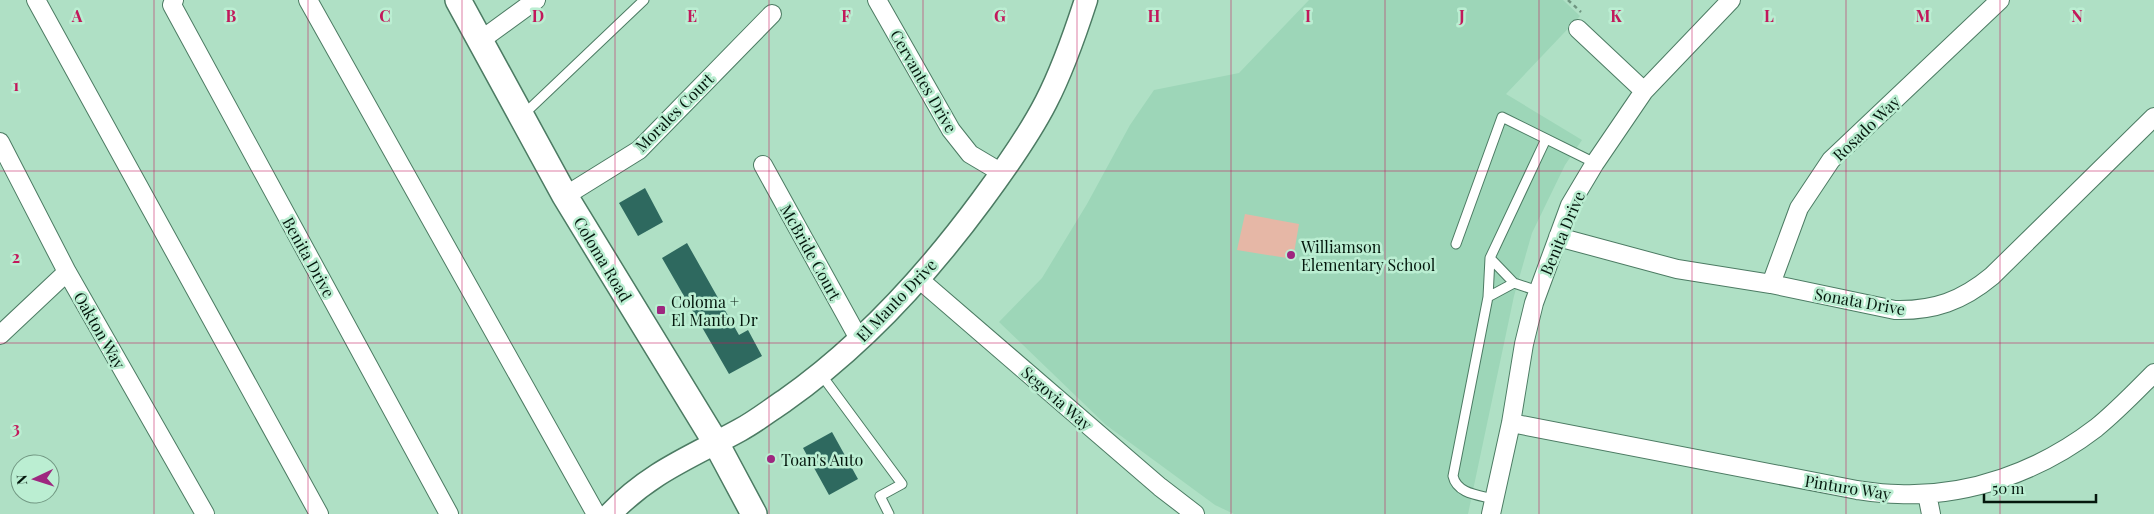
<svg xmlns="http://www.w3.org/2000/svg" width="2154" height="514" font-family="'Playfair Display',serif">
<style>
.built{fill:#9dd6b8}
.park{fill:#e6b7a6}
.building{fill:#2e695f}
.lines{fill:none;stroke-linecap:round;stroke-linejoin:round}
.service-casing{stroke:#4c7b63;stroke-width:11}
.minor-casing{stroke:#4c7b63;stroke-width:20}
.tertiary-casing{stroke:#4c7b63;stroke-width:25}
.secondary-casing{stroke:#4c7b63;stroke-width:28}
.path{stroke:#6f9580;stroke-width:2.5;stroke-dasharray:4 4;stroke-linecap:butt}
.service{stroke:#fff;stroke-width:9}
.minor{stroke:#fff;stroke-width:18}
.tertiary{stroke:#fff;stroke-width:22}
.secondary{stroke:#fff;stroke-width:25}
.grid{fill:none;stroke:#c2185b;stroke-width:1;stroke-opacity:0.55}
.poi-dot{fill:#9e267f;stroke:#bbeed2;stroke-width:2}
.labels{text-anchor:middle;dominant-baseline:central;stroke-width:5;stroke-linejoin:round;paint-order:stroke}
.street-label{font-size:16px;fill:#04170d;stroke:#bbeed2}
.poi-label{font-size:16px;fill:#04170d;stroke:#bbeed2;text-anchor:start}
.grid-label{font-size:16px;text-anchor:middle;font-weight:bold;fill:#c2185b;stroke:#bbeed2;stroke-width:5;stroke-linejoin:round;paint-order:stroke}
</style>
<rect width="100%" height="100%" fill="#afe0c5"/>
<path class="built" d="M1309,0h254l17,16 -74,78 76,46 -17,25 -33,68 -18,63 -46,218h-234l-19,-9 -109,-80 -107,-103 43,-44 45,-74 43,-79 24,-35 85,-17z"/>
<path class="park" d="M1245,214l54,10 -6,35 -56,-9z"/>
<path class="building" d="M645,188l18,34 -25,14 -19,-33z
M687,243l52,92 9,-5 14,26 -33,18 -67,-116z
M832,432l26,47 -29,16 -26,-47z"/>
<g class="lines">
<g class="service-casing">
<path id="service" d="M522,116l122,-116
M1456,244l46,-127 93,46
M1490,258l24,25 24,8
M1488,297l26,-14
M820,373l82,111 -22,12 9,18
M1494,499c-15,-4 -37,-5 -41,-23l35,-179 2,-39 56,-119"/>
</g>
<g class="minor-casing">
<path id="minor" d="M36,0l283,514
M174,0l-2,5 277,509
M308,0l288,514
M877,0l74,130 19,24 32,19
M1578,29l66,62
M481,40l55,-40
M0,142l67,130 138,242
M763,165l96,174
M565,196l74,-46 133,-136
M1558,237l119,32 94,15 124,26c39,1 67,-9 97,-34l162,-159
M920,280l240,207 35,27
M1771,284l28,-76 32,-48 169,-160
M0,335l67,-63
M1511,423l346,67c14,2 27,4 41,4 71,3 142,-23 198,-66 21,-17 39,-36 58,-55
M1927,494l4,20
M1491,514l20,-91 13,-79 10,-41 36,-98 25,-42 49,-72 87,-91"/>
</g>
<g class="tertiary-casing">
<path id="tertiary" d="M610,514c40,-42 81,-57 130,-84 15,-8 29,-19 44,-29 77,-54 142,-125 198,-201 23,-31 46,-63 64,-98 17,-33 29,-68 40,-102"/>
</g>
<g class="secondary-casing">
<path id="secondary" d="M458,0l107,196 151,247 38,71"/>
</g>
<path class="path" d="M1568,0l13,12"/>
<use href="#service" class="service"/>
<use href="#minor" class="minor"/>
<use href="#tertiary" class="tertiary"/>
<use href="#secondary" class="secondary"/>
</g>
<path class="grid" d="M154,0v514M308,0v514M462,0v514M615,0v514M769,0v514M923,0v514M1077,0v514M1231,0v514M1385,0v514M1539,0v514M1692,0v514M1846,0v514M2000,0v514M0,171h2154M0,343h2154"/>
<g class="poi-dot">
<circle cx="1291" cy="255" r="5"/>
<rect x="656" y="305" width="10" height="10" rx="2.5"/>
<circle cx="771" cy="459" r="5"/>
</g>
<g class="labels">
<g class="street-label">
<text transform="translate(924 81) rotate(60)">Cervantes Drive</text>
<text transform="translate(674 112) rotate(-45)">Morales Court</text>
<text transform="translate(1866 128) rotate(-44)">Rosado Way</text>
<text transform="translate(1562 233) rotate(-67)">Benita Drive</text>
<text transform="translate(811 252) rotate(61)">McBride Court</text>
<text transform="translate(309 257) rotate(61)">Benita Drive</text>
<text transform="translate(603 259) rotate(59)">Coloma Road</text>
<text transform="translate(896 300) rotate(-46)">El Manto Drive</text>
<text transform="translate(1860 301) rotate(10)">Sonata Drive</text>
<text transform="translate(100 330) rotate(60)">Oakton Way</text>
<text transform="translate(1057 398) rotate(41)">Segovia Way</text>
<text transform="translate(1848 487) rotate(9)">Pinturo Way</text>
</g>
<g class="poi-label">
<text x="1301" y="246">Williamson<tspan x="1301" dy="18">Elementary School</tspan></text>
<text x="671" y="301">Coloma +<tspan x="671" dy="18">El Manto Dr</tspan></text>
<text x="781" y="459">Toan's Auto</text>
</g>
</g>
<g class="grid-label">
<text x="77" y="22">A</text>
<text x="231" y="22">B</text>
<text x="385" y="22">C</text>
<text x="538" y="22">D</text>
<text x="692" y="22">E</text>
<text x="846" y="22">F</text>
<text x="1000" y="22">G</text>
<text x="1154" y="22">H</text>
<text x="1308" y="22">I</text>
<text x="1462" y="22">J</text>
<text x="1616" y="22">K</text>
<text x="1769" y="22">L</text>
<text x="1923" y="22">M</text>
<text x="2077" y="22">N</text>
<text x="16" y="91">1</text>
<text x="16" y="263">2</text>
<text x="16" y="434">3</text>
</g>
<g transform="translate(35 479) rotate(266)"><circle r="24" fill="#bbeed2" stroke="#729883"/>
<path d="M0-4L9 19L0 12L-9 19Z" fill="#9e267f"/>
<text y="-8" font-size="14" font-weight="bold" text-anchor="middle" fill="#04170d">N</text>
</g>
<path d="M1984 494v8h112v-8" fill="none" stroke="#04170d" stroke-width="2.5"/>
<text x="1992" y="494" font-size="15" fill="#04170d" stroke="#bbeed2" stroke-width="4" paint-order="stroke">50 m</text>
</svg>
